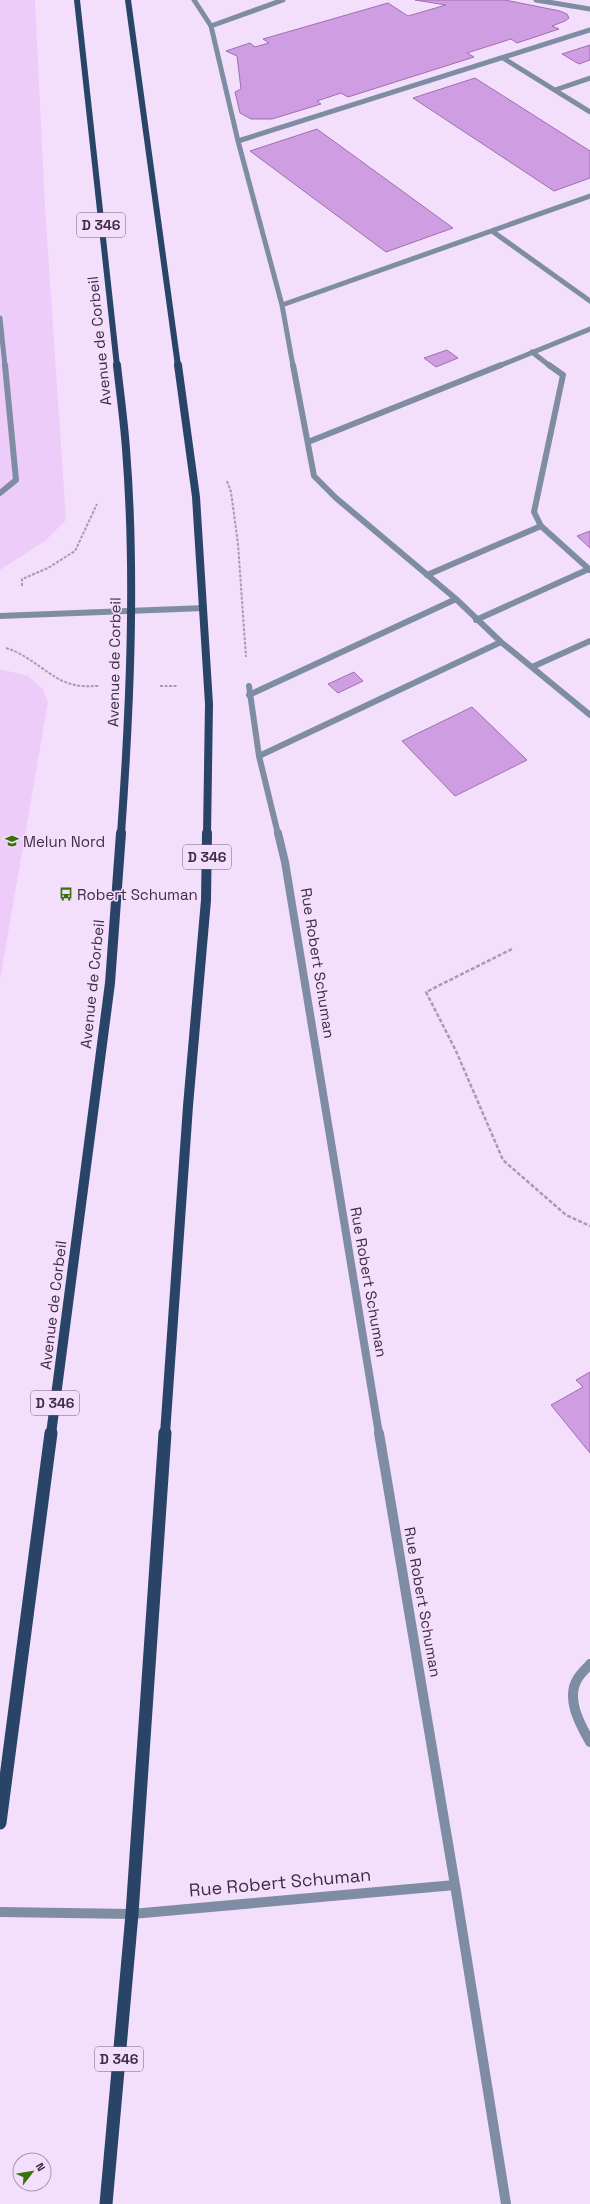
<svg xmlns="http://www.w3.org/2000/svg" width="590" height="2204" font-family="'Space Grotesk',sans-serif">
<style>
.built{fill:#eeccfa}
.building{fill:#cf9de1;stroke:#9f6fb0}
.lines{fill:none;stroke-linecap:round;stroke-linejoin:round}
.path-far1{stroke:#ad98b4;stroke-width:2;stroke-dasharray:3 1.5;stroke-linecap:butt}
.path{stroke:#ad98b4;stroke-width:2.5;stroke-dasharray:4 2;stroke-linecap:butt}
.lane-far2{stroke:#7e8da3;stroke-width:5}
.lane-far1{stroke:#7e8da3;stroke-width:6}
.lane{stroke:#7e8da3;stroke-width:10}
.street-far2{stroke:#7e8da3;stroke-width:6}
.street-far1{stroke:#7e8da3;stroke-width:8}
.street{stroke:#7e8da3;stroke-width:10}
.primary-far3{stroke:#2a4468;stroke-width:6}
.primary-far2{stroke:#2a4468;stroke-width:8}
.primary-far1{stroke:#2a4468;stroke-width:10}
.primary{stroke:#2a4468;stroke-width:13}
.labels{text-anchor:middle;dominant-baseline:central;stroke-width:3;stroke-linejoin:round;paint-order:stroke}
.shield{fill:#f3dffb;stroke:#76617d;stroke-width:1}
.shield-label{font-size:14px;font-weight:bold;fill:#402b47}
.street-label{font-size:15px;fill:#402b47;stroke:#f3dffb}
.poi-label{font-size:15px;fill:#402b47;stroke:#f3dffb;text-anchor:start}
.near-street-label{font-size:18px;fill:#402b47;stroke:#f3dffb}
</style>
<rect width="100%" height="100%" fill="#f3dffb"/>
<path class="built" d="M0,0h35l10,207 21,313 -21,21 -45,29z
M0,669l28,7 15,13 5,13 -48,278z"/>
<path class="building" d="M415,0h90l55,11 7,3 2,4 -4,3 -13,5 7,3 -42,14 -6,-4 -44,14 7,4 -126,40 -7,-4 -24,8 4,3 -49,15h-21l-11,-6 -5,-21 6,-3 -4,-33 -11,-5 24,-8 5,4 14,-4 -6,-4 125,-36 20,13 38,-11z
M590,45v15l-11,4 -17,-10z
M475,78l115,73v27l-36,13 -141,-93z
M317,129l136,99 -67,24 -136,-101z
M447,350l11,8 -22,9 -12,-9z
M590,531v17l-13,-12z
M354,672l9,9 -25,12 -10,-9z
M472,707l55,53 -72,36 -53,-55z
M590,1372v81l-39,-48 32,-18 -7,-7z"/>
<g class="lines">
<path class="path-far1" d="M227,481l4,11 7,52 8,113
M22,586v-7l26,-11 27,-17 22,-47
M6,648c26,8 43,30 65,36 9,3 19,2 28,2
M160,686h17"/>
<path class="path" d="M512,949l-86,43 30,59 47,109 63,55 24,11"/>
<path class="lane-far2" d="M194,0l17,26 27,115 44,164
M536,0l54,9
M211,26l72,-26
M503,58l87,54
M555,90l35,-12
M238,141l352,-111
M492,231l98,70
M0,318l5,48
M532,352l18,14
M293,366l-11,-61 308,-109
M499,366l91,-37"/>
<path class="lane-far1" d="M293,365l21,111 22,22 120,101 45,43
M308,442l193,-77
M0,493l16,-13 -11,-115
M541,526l49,44
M427,575l114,-49 -7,-14 29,-137 -14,-10
M476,620l113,-51
M532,667l58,-26
M249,695l207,-96
M259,756l242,-114 89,73"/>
<path class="lane" d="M590,1664c-4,5 -9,9 -12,14 -13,20 2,46 12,64"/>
<path class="street-far2" d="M0,616l204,-8
M249,686l10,70 19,78"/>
<path class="street-far1" d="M278,833l7,29 94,572"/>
<path class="street" d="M379,1433l76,452 51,319
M0,1912l132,2 323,-29"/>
<path class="primary-far3" d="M77,0l40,366
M128,0l50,366"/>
<path class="primary-far2" d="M117,365c3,28 7,56 9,84 10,126 4,259 -5,385
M178,365l18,132 13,207 -2,130"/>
<path class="primary-far1" d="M51,1434l59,-451 11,-150
M165,1434l23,-328 18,-206 1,-67"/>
<path class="primary" d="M0,1823l51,-390
M106,2204l26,-290 33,-481"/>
</g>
<defs>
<g id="university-bare" transform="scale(1.08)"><path d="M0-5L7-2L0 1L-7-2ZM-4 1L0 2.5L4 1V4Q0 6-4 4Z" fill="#35730a" stroke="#f3dffb" stroke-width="2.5" paint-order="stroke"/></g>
<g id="bus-bare" transform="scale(1.08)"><path d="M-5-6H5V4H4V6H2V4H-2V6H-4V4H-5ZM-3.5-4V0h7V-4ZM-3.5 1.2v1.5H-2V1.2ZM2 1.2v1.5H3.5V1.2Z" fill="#35730a" stroke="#f3dffb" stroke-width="2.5" paint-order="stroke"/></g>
</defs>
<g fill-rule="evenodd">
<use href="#university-bare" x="12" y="841"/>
<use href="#bus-bare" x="66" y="894"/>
</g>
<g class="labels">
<g class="shield">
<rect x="77" y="213" width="48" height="24" rx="3"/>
<rect x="183" y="845" width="48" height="24" rx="3"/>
<rect x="31" y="1391" width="48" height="24" rx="3"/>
<rect x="95" y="2047" width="48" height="24" rx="3"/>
</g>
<g class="shield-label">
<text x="101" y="225">D 346</text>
<text x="207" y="857">D 346</text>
<text x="55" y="1403">D 346</text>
<text x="119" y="2059">D 346</text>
</g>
<g class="street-label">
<text transform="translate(99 341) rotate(-96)">Avenue de Corbeil</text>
<text transform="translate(114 662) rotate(-89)">Avenue de Corbeil</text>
<text transform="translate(318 963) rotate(81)">Rue Robert Schuman</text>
<text transform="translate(92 984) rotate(-84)">Avenue de Corbeil</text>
<text transform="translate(369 1282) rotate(80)">Rue Robert Schuman</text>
<text transform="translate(53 1305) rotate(-83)">Avenue de Corbeil</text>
<text transform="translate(423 1602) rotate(80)">Rue Robert Schuman</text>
</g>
<g class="poi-label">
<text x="23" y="841">Melun Nord</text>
<text x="77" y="894">Robert Schuman</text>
</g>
<g class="near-street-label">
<text transform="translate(280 1882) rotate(-5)">Rue Robert Schuman</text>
</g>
</g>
<g transform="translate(32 2172) rotate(59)"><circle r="19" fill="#f3dffb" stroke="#ab97b3"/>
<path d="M0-3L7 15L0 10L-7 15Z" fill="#35730a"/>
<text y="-6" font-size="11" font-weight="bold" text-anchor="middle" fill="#402b47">N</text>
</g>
</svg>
